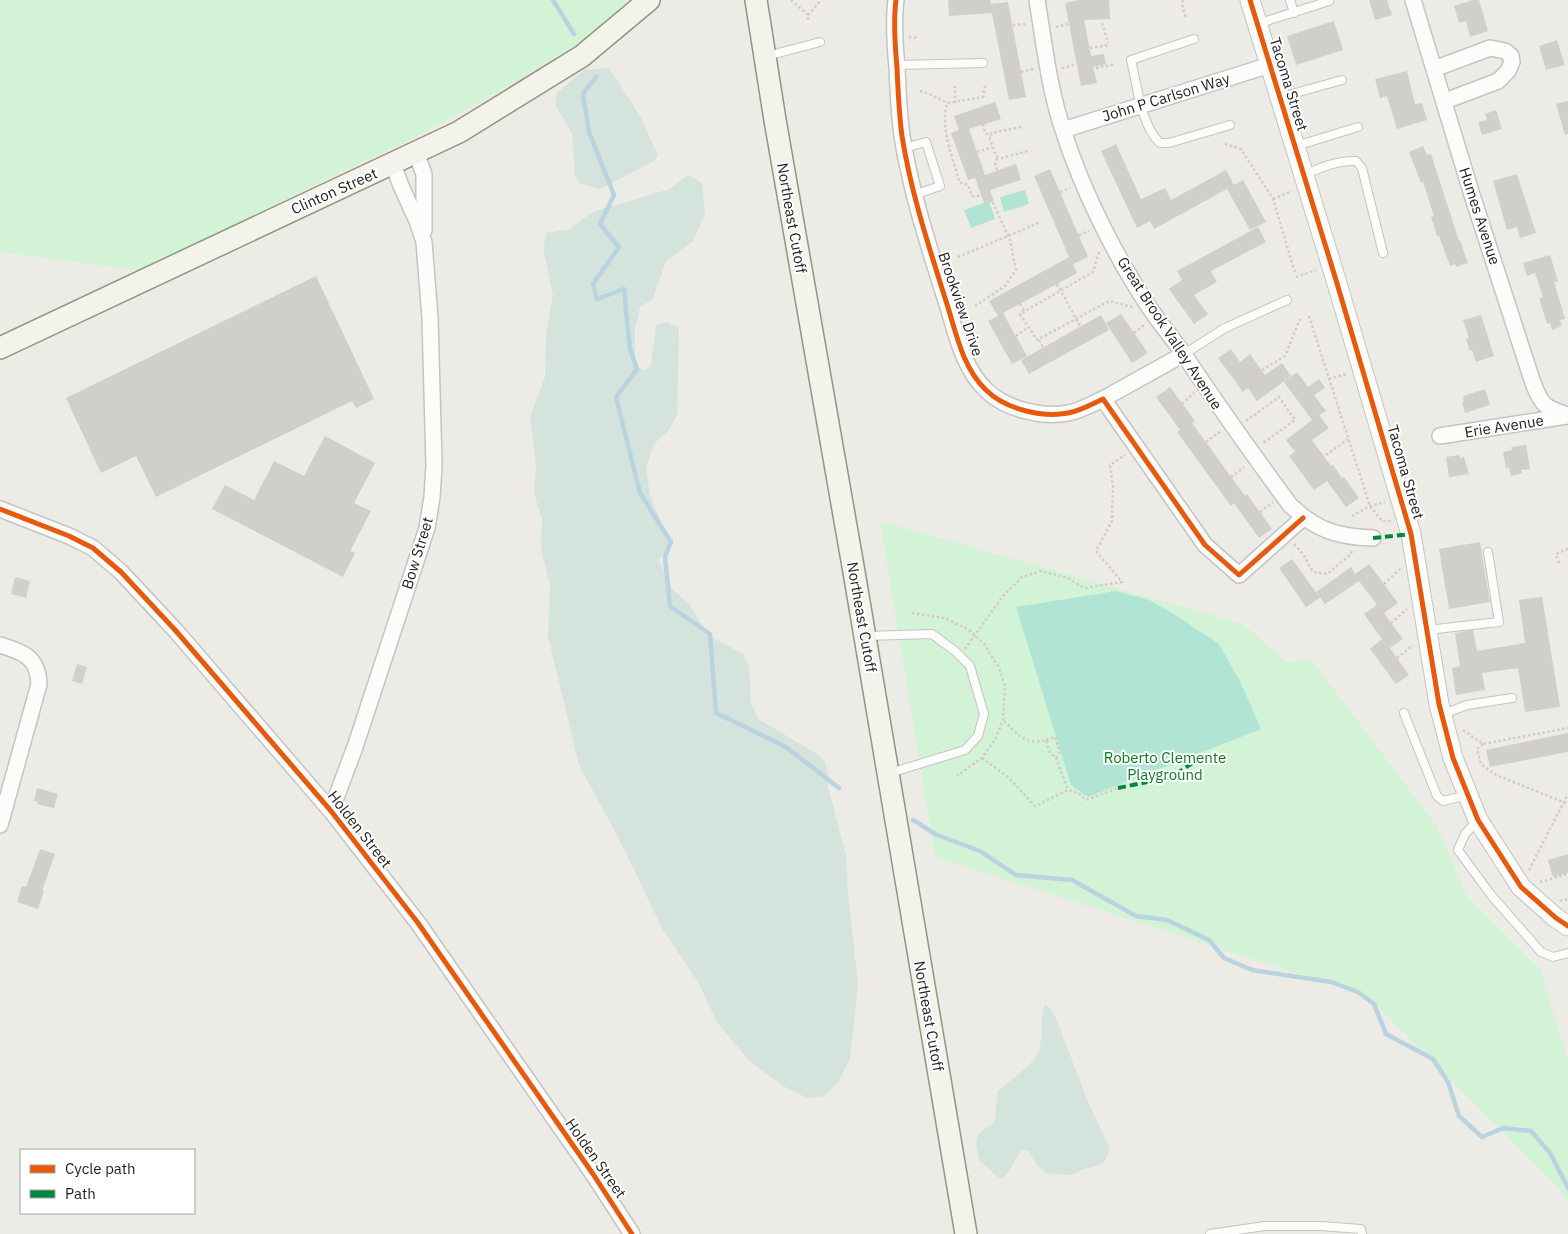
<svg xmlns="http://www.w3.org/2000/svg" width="1568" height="1234" font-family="'IBM Plex Sans',sans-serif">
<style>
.wetland{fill:#d4e3dc}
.park{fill:#d3f3d7}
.pitch{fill:#b1e4d4}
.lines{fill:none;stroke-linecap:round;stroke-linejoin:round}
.stream{stroke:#b9d3e0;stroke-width:4.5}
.building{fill:#d0cfcb}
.service-casing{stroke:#c5c4c2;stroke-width:10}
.minor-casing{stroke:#c5c4c2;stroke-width:18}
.tertiary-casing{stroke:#c5c4c2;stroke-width:21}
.secondary-casing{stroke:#92967e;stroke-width:24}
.path{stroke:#d6cac6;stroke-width:2.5;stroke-dasharray:2.5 2.5;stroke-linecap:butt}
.service{stroke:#fcfcfb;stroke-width:8}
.minor{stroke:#fcfcfb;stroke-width:15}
.tertiary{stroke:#fcfcfb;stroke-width:19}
.secondary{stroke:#f2f3ea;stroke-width:21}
.quiet{stroke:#00873e;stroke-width:4;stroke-dasharray:8 4;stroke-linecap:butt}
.cycleway-casing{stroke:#fff;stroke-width:8}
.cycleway{stroke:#e8590c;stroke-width:5}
.labels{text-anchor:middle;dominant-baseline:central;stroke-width:4;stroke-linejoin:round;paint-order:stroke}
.street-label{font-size:15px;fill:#1e1e1e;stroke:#fff}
.park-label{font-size:15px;fill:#0a7d21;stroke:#fff}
</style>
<rect width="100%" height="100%" fill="#ecebe6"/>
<path class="wetland" d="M609,68l31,48 18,39 -4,6 -54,28 -20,-5 -5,-8 -3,-43 -17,-28 2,-12 27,-23z
M688,175l14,8 3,32 -12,26 -27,20 -13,38 -13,8 -5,22v37l10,4 6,-4 5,-41 11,-3 12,6 -2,87 -9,16 -14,13 -8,24 4,27 19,46 -2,11 -9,7 15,31 16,14 19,31 35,19 6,12 2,37 7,16 59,35 7,6 4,14v13l18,68 2,39 10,90 -8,75 -12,23 -14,14 -17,2 -22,-11 -36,-26 -32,-39 -19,-40 -35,-52 -45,-93 -39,-72 -31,-129 2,-51 -9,-37 1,-29 -8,-26 2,-28 -6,-48 15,-40 1,-43 7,-39 -10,-47 4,-15 23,-4 22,-17 78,-23z
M1045,1004l5,4 5,8 31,81 24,52 -5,12 -6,4 -18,5 -9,5 -27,-2 -7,-7 -10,-15 -6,-1c-7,8 -11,22 -20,29h-2l-21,-19 -3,-15 2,-11 14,-10 3,-5 3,-28c12,-11 40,-28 42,-44 3,-14 0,-29 5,-43z"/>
<path class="park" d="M0,0h628l-32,31 -63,40 -66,38 -53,29 -86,40 -185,93 -143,-19z
M880,521l363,103 44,39 24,-4 125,166 31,71 73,73 28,92v141l-8,-12 -192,-194 -433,-139z"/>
<path class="pitch" d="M1025,190l4,14 -25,8 -4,-15z
M989,201l6,18 -24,9 -7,-18z
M1116,591l33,9 20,11 50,33 22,39 20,46 -173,68 -17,-12 -55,-178z"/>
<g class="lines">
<path class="stream" d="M553,0l21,34
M596,77l-13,17 6,38 25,63 -14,29 19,23 -26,37 4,15 27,-10 6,60 7,20 -21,28 24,96 31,49 -6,15 5,49 40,28 6,79 70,34 53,41
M913,820l24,15 43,16 36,24 56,5 64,36 31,4 42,20 15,18 28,12 79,12 27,10 16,12 12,30 47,25 15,23 11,34 23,21 21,-9 28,3 19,22 18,35"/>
</g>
<path class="building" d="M948,0h42l1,4 17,-2 18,95 -17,3 -18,-92 1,5 -43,3z
M1079,0h30l1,19 -26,1 7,36 13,-2 2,10 -13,3 4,16 -16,3 -16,-83z
M1369,0h18l5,15 -17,5z
M1473,0h6l9,31 -18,6 -4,-16 -7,2 -5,-17z
M1334,21l9,29 -47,15 -9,-29z
M1557,40l8,25 -19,5 -7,-24z
M1407,71l8,33 7,-1 5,17 -30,9 -10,-33 -7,2 -5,-19z
M1568,101v33l-3,1 -9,-31z
M995,102l6,17 -32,10 16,46 31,-11 5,16 -31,10 4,11 -9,4 -10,-27 -7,2 -17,-47 8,-3 -5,-14z
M1496,110l6,19 -20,6 -4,-13 9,-2 -2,-6z
M1116,144l25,55 24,-11 6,12 55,-30 8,15 9,-5 23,42 -16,8 -23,-41 -73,40 -4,-8 -13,7 -36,-77z
M1423,146l4,9 4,-1 28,87 1,-1 8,23 -12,4 -1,-3 -5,2 -11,-30h-2l-6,-19 3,-1 -11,-34 -2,1 -12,-31z
M1050,169l38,88 -15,7 4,9 -74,40 24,43 -15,8 -24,-43 10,-5 -9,-15 80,-44 -35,-81z
M1517,174l19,59 -16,5 -3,-11 -10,3 -14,-49z
M1258,227l8,15 -55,29 6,11 -23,13 14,19 -14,10 -25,-35 13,-9 -5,-9z
M1550,255l8,26 -4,1 11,37 -5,1 2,6 -10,4 -2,-7 -3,1 -8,-26 4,-1 -8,-24 -8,3 -4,-13z
M316,276l58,123 -18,9 -4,-7 -196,96 -20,-41 -35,17 -35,-75z
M1121,314l27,39 -16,10 -26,-40z
M1101,315l8,15 -80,44 -8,-14z
M1481,315l13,41 -18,6 -4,-12 -2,1 -4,-12 3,-1 -6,-18z
M1231,349l9,13 10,-8 15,21 17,-12 9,13 -34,25 -9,-13 -5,4 -25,-34z
M1297,372l11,15 11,-8 6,9 -11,7 12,16 -7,4 10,13 -17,12 19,26 2,-1 9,13 2,-1 15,21 -13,9 -19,-26 -13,9 -25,-34 6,-4 -9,-12 26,-20 -28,-38z
M1170,387l25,34 -3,2 53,73 2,-2 25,35 -13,9 -25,-35 -3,3 -54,-74 3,-2 -24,-33z
M1485,389l5,16 -25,8 -3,-11 2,-1 -1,-5z
M325,436l50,27 -21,40 17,8 -21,40 5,2 -12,24 -131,-68 13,-24 29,15 20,-39 30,15z
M1526,445l4,24 -9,1 1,3 -11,3 -2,-9 -3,1 -3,-16 9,-2 -1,-3z
M1459,455l1,3 4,-1 5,17 -20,3 -3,-20z
M1480,542l10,60 -41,7 -10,-60z
M1292,559l28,39 -14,9 -27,-39z
M1369,564l29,39 -14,10 19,26 -13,9 19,27 -13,9 -26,-35 12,-10 -18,-25 13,-9 -18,-24 -34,23 -9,-12 35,-25 4,7z
M15,577l15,4 -4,17 -15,-4z
M1542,597l18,110 -35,5 -7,-44 -36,5 3,17 -29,5 -4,-27 8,-2 -5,-33 18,-3 4,21 48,-8 -6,-43z
M77,664l10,3 -5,17 -10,-3z
M1568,733v19l-78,15 -4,-17z
M37,788l21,6 -4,14 -17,-4 1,-2 -4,-1z
M40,849l15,5 -13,37h2l-6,18 -21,-7 5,-16 4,1z
M1568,854v19l-15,4 -5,-17z"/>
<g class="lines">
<g class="service-casing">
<path id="service" d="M1290,0l4,13
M1257,24l72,-23v-1
M1194,39l-63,21c6,24 10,66 29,83h9l61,-18
M767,56l53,-14
M896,65l87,-2
M1281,97l61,-17
M1296,146l62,-19
M904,148l22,-6 14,44 -26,9
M1304,175c16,-7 33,-15 52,-14l6,7 21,85
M1184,354l41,-26 62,-28
M1427,630l72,-8 -11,-70
M866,636l66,-2 23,17 15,15 14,48 -6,22 -13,14 -75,23
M1404,713l33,83 6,5 25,-6
M1443,714l24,-9 45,-7
M1478,820l-13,14 -7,16 33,45 50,57 12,5 15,-4
M1210,1234l55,-8h55l41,3 1,5"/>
</g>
<g class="minor-casing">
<path id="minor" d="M896,0c-3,22 -1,46 1,68 1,23 2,46 5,68 9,57 27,111 44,165 10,31 16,66 40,89 19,19 56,28 82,23 12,-2 24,-9 35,-14l102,146 34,30 64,-57
M1037,0c7,43 12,88 26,130 19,60 53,128 88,180 11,16 23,30 34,46 34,51 69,100 105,149 26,25 47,32 83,33
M1413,0l59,195 61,188c9,23 12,25 35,32
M1434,69l56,-21 15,3 6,5 1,6 -4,9 -10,10 -53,20
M1063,130l207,-65
M416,153l8,21v56
M1103,399l81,-45
M1440,436l127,-20
M0,509l69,27 24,12 28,24 55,59 155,180 87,112 175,251 39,60
M0,645c23,7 38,12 39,39l-39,141
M331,811l24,-64 72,-219 5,-31 2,-32 -4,-147 -6,-76 -7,-21 -16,-35 -8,-22"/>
</g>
<g class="tertiary-casing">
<path id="tertiary" d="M1250,0l86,280 75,254 28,170 14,54 25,62 43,67 35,31 12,8"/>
</g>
<g class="secondary-casing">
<path id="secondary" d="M756,0l19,120 79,452 112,662
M0,348l459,-216 123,-76 67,-56"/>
</g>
<path class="path" d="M791,0l17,15v6
M1183,0l-1,4 4,14
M808,15l13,-15
M1102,23l6,20
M1013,25l15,-1
M1056,27l13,-3
M909,37l9,1
M1090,48l19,-3
M1062,68l15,-4
M1096,68l19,-4
M1021,72l13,-3
M920,91l12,4 15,8
M955,103v-17
M983,124l2,9 6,3
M1021,127l-30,6 -1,6 6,17 6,2 26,-7
M1225,144l16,5 32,50 22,74
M977,152l15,-5
M997,170l-2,-7 3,-6
M1060,192l10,-4
M1273,199l19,-8
M1079,235l10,-4
M1099,252l-6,20 -73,42 17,26 72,-39 23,6
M958,257l83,-35
M1296,277l20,-7
M1057,284l23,42
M1020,304l5,8
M975,306l30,-20 11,-16 -6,-30 -20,-44h-18l-4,-11 -9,-3c-6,-25 -19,-53 -12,-79l36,-6 2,-11
M1309,316l61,190 12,15h10
M1134,333l10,-8
M1016,336l13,-9
M1039,340l4,7
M1262,370l23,-14 15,-37
M1329,379l18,-5
M1182,404l12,-11
M1246,421l33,-24 16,23 -32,23
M1206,442l15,-11
M1326,455l22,-16
M1231,477l13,-10
M1260,512l13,-10
M1352,516l18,-10 15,-4
M1294,544l9,10 10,18 14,2 24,-20 1,-4
M1559,563l-3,-9 12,-5
M1384,584l17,-16
M912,613l32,5 24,11 16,15 15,24 6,18 -2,34 -8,20 -13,18 -25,18
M1391,623l16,-14
M965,649l38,-53 19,-19 19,-6 27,7 16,10 38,-6 -26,-31 16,-30 1,-34 -3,-22 15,-10
M1397,658l16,-13
M1004,721c13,13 21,24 42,19l4,13 6,5 12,32
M1463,730l20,14 85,-16
M1046,740l9,-3 5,15 -4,6
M1483,744l-6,5 4,15 15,11 72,29
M982,758l26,19 27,29 33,-16 12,4 6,6 32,-12
M1529,870l39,-76
M1540,882l28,-8
M1560,901l8,-2"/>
<use href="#service" class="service"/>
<use href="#minor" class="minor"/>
<use href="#tertiary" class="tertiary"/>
<use href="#secondary" class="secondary"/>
<path class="quiet" d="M1373,538l38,-4
M1118,788l54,-11 23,-16"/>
<g class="cycleway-casing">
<path id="cycleway" d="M896,0c-3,22 -1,46 1,68 1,23 2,46 5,68 9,57 27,111 44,165 10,31 16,66 40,89 19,19 56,28 82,23 12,-2 24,-9 35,-14l102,146 34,30 64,-57
M1250,0l86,280 75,254 28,170 14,54 25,62 43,67 35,31 12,8
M0,509l69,27 24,12 28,24 55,59 155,180 87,112 175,251 39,60"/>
</g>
<use href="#cycleway" class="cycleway"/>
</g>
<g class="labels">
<g class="street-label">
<text transform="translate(1289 84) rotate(73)">Tacoma Street</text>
<text transform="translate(1166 97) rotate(-17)">John P Carlson Way</text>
<text transform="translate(334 191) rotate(-24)">Clinton Street</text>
<text transform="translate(1480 216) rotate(72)">Humes Avenue</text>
<text transform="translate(792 218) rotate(80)">Northeast Cutoff</text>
<text transform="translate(961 304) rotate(71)">Brookview Drive</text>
<text transform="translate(1170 333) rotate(57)">Great Brook Valley Avenue</text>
<text transform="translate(1504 426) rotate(-9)">Erie Avenue</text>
<text transform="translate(1406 472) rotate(74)">Tacoma Street</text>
<text transform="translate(417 553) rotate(-73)">Bow Street</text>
<text transform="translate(862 617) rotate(80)">Northeast Cutoff</text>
<text transform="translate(360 829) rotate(52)">Holden Street</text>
<text transform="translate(929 1016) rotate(80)">Northeast Cutoff</text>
<text transform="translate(596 1158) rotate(55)">Holden Street</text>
</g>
<g class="park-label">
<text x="1165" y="757">Roberto Clemente<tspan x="1165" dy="17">Playground</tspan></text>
</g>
</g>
<rect x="20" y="1149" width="175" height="65" fill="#ffffff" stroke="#a5a5a5"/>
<rect x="30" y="1165" width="25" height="8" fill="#e8590c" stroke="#a5a5a5"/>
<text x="65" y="1174" font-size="15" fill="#1e1e1e">Cycle path</text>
<rect x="30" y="1190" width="25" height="8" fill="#00873e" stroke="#a5a5a5"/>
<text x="65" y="1199" font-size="15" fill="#1e1e1e">Path</text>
</svg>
